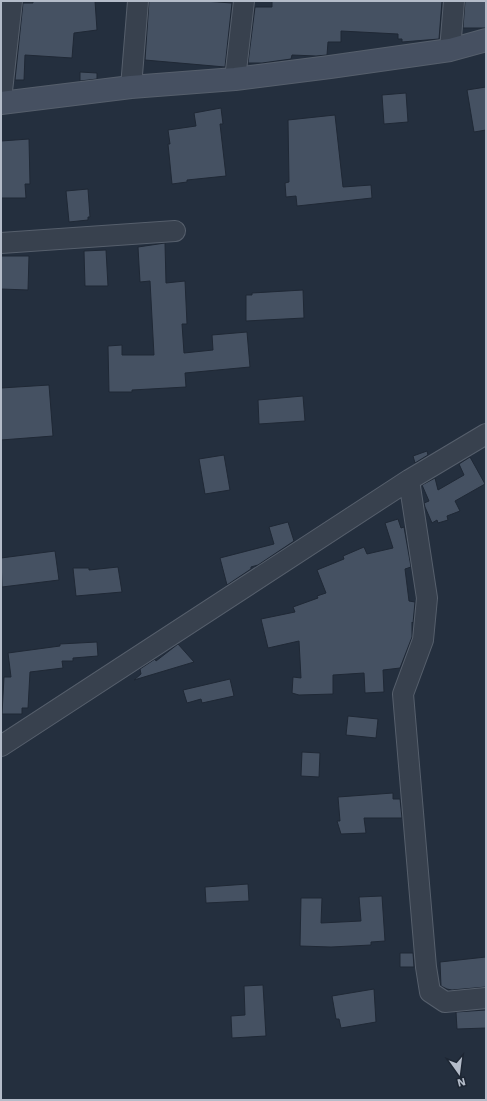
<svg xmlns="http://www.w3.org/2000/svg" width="487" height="1101" font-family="'Work Sans',sans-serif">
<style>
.building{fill:#455162;stroke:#1f2835}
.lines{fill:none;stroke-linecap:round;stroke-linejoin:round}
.street-casing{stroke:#565f6c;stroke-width:22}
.secondary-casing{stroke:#565f6c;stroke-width:24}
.street{stroke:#38414e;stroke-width:20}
.secondary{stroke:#465061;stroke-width:22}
</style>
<rect width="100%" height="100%" fill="#242f3e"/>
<path class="building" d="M33,1h62l2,29 -23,3 -2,25 -47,-3 -1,25h-9l8,-77h10z
M149,1h55l28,2 -7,64 -80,-7z
M272,1h170l-3,38 -37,3v-3h-4v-5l-57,-3v11h-13l-1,13 -11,1 -24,-1 -1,4 -29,4h-14l7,-56h17z
M465,1h21v27h-23z
M80,72l17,1v6l-17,2z
M486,87v43l-12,2 -7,-42z
M406,93l2,29 -24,2 -2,-29z
M221,108l2,16h-3l6,52 -39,4v2l-15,2 -4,-40h2l-2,-14 28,-4 -2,-13z
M335,115l8,72 28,-2 1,13 -75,8 -1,-10 -10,1 -1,-14 4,-1 -1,-62z
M29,139l1,45h-5l1,14h-25v-57z
M88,189l2,28h-2v3l-19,2 -3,-31z
M165,243l1,40 19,-2 2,43h-5l2,29 29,-3 -1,-15 35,-3 3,35 -65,6 1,14 -54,3v2h-23l-1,-46 14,-1v10h32l-4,-74 -10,1 -2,-35z
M106,250l2,36h-23l-1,-35z
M1,256h28l-1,34 -27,-1z
M303,290l1,28 -58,3v-26h6v-2z
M49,385l4,51 -52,4v-52z
M303,396l2,25 -46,3 -1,-24z
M427,451l1,4 -13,8 -2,-7z
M224,455l6,35 -25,4 -6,-35z
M470,457l15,27 -30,17 5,10 -13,5 1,4 -10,3 -1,-3 -5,3 -7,-16 -1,-4 5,-2 -7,-16 13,-7 3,12 26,-15 -5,-11z
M398,519l3,9 3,-1 7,40 -6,2 4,32 6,1 -2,21 -1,-1v15l-12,31 -17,2 1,22 -19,1 -1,-20 -31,2v19l-34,1 -7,-2 1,-16 8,1 -2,-37 -31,7 -7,-29 34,-7 -2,-5 25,-9 -1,-2 9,-3 -9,-23 27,-11 -1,-3 21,-9 3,7 26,-6 -8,-25z
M288,522l6,19 -36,24 -7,2v2l-24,16 -7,-27 54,-14 -5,-17z
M55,551l4,29 -57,7 -1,-29z
M118,567l4,25 -46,4 -3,-28h16v2z
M97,642l1,14 -25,2v3h-11l1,7 -33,4 -2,36h-6v6h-20l2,-37h7l-3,-24 52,-7v-2z
M178,644l16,18 -60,18 7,-6 -1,-5 15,-10 1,2z
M230,679l4,17 -32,7 -1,-4 -14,4 -4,-13z
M348,716l30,3 -2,19 -30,-3z
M302,752l18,1 -1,24 -18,-1z
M393,793v6h7l2,19h-38l2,15 -25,1 -4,-13h3l-2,-24z
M248,884l1,17 -43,2 -1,-16z
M382,896l3,45 -14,1v3l-40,2 -31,-1 1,-48h21l-1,25 40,-2 -2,-24z
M400,953h13l1,14h-14z
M486,957v30l-34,3 -5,-1 -6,-3 -1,-24z
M263,985l3,51 -34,2 -1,-22 14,-1 -1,-29z
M374,989l2,33 -35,6 -2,-9h-3l-4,-23z
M486,1010v18l-29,1 -1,-17z"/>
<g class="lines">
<g class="street-casing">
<path id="street" d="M450,50l4,-49
M235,79l9,-78
M131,87l7,-86
M1,100l11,-99
M1,243l174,-12
M409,480l18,118 -4,42 -20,54 23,273 4,25 15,10 41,-4
M1,746l408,-266 77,-46"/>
</g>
<g class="secondary-casing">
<path id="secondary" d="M1,103l130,-16 104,-8 95,-12 120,-17 36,-10"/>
</g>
<use href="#street" class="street"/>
<use href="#secondary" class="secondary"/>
</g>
<rect width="487" height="1101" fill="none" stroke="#b4bcc9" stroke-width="4"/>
<g transform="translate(459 1073) rotate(166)" stroke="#1d2633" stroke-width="3" paint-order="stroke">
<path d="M0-3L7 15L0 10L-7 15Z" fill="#b4bcc9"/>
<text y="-6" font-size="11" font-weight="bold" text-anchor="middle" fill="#b4bcc9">N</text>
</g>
</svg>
